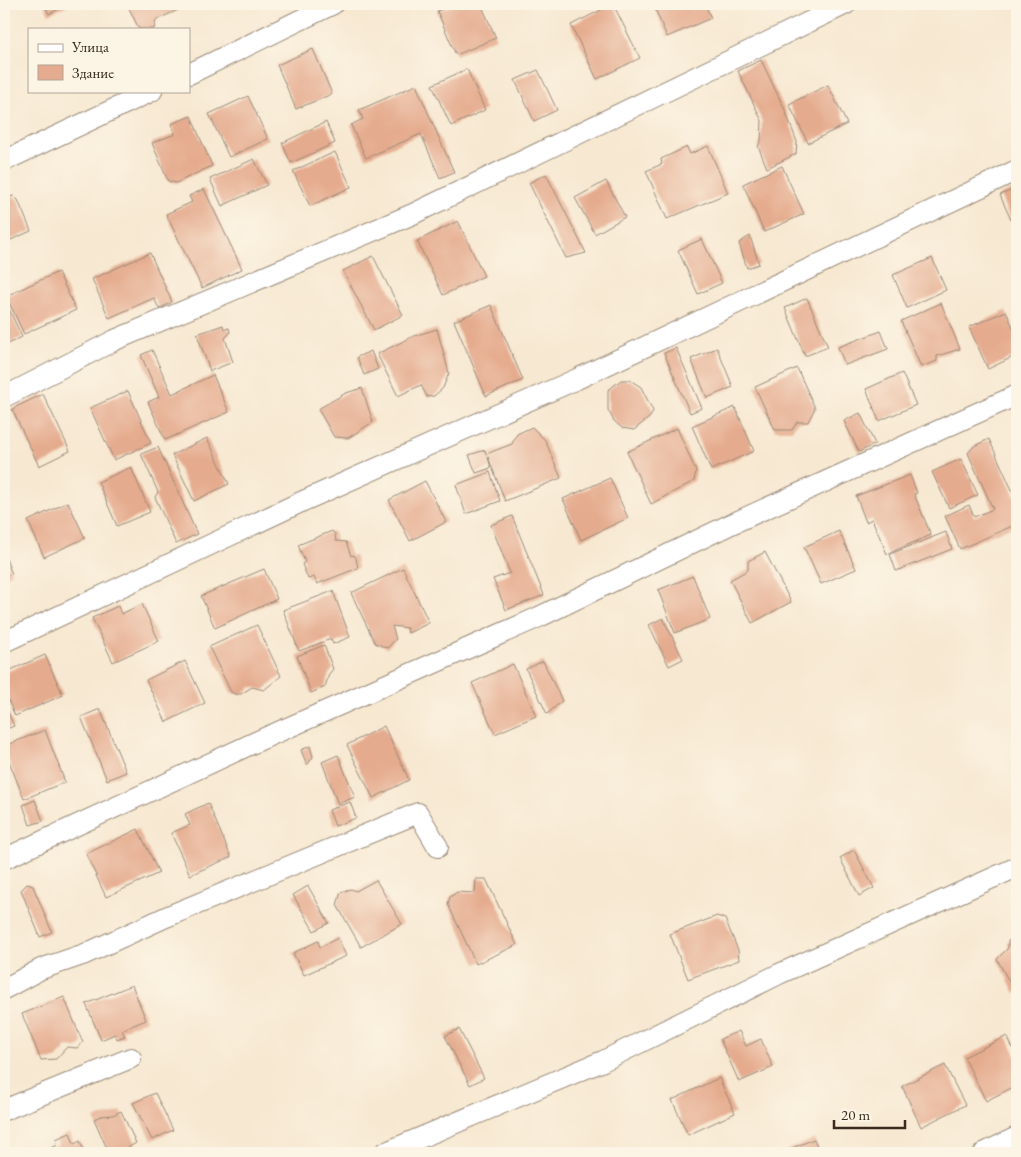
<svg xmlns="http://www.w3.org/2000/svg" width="1021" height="1157" font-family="'EB Garamond',serif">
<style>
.building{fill:#e5ab8e}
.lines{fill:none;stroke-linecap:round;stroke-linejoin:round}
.minor-casing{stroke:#998978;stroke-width:22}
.minor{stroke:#fff;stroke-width:20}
</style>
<rect width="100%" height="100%" fill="#fcf5e5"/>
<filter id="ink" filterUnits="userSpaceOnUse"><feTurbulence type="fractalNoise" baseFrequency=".02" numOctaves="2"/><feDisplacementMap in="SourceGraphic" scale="10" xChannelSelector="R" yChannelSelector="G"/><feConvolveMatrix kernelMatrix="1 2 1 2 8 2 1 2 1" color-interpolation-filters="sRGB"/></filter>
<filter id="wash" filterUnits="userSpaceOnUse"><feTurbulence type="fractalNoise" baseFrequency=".0096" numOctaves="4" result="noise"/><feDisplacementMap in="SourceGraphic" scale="20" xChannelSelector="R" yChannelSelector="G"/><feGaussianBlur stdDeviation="1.12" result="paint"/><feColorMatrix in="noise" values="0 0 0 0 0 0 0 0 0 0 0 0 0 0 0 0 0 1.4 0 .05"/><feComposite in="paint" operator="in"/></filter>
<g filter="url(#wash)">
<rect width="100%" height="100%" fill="#f7e8d1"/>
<g id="blocks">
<path class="building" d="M44,4h26l-21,10z
M127,4h48l3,6 -22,10 -2,9h-15z
M455,4h26l15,34 -40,17 -19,-44z
M613,4l27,54 -43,21 -26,-54z
M653,4h52l6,14 -44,19z
M313,49l19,45 -36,15 -19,-44z
M761,60l24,50 12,32 -1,12 -29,14 -9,-22 3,-5 1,-20 -24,-50z
M467,69l18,41 -34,16 -19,-41z
M538,70l19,40 -23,11 -19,-41z
M416,85l38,87 -14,6 -19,-44 -55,24 -15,-33 12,-6 -4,-9z
M828,85l19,39 -39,19 -19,-39z
M248,96l20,43 -39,18 -20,-43z
M191,116l21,50 -36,17 -8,-2 -16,-38 23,-9 -4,-10z
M326,122l9,21 -44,20 -9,-20z
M708,146l20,47 -61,26 -21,-48 16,-7 -1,-5 26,-12 3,7z
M335,152l16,35 -41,19 -17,-35z
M254,159l13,26 -45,21 -12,-27z
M782,166l22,48 -40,18 -21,-48z
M546,174l40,79 -20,5 -37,-75z
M606,181l19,36 -30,17 -20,-36z
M1017,188v46l-17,-39z
M204,189l38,80 -40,19 -36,-74 26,-12 -3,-6z
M14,196l4,4 13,31 -27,12v-45z
M458,221l26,55 -41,19 -26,-54z
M750,236l9,28 -12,4 -8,-25z
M702,239l20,44 -24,11 -20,-44z
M150,253l22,49 -13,7 -5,-11 -45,20 -17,-39z
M373,256l30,59 -29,15 -31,-59z
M932,258l14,32 -39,18 -14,-33z
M58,272l18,38 -52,24 -18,-38z
M4,298l18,39 -18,9z
M807,298l21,49 -23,9 -20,-48z
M941,303l19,46 -23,7v5l-16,6 -20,-46z
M491,305l32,75 -37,16 -32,-75z
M1006,311l11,26v18l-29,14 -19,-42z
M223,325l1,4 5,-1 1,5 -5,5 8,24 -23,9 -13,-37z
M437,329l12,44 -6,15 -9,8 -7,1 -6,-12 -23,11 -21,-42 37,-18z
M881,331l7,18 -43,16 -7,-18z
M676,348l26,60 -12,5 -26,-60z
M717,348l16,39 -26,11 -16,-39z
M152,350l20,44 41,-19 16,37 -64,28 -17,-38 11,-5 -18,-42z
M371,351l7,18 -14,6 -7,-18z
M797,368l18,40 -7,14h-11l-5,8h-17l-20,-43z
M902,373l14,32 -37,16 -13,-32z
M621,380h9l11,7 12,24 -3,6 -16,13 -12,-2 -8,-7 -6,-11v-20z
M362,388l11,34 -25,16 -14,-1 -16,-28 28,-16z
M128,391l23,52 -37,17 -24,-52z
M43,394l27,57 -31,15 -27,-57z
M735,407l19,44 -43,19 -19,-44z
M860,413l15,31 -16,8 -15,-31z
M532,427l13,13 16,38 -56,23 -17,-44 3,11 -15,5 -7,-18 16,-5 1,4 26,-10 5,-10z
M677,428l19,43 -2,10 -43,23 -24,-52z
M207,438l22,46 -35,17 -22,-46z
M989,439l28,62v23l-57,25 -15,-33 24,-11 5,12 19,-8 -25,-56 6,-7z
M158,447l39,87 -21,10 -21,-47 3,-5 -17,-38z
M961,459l17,36 -29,13 -17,-36z
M131,467l19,45 -33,14 -19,-44z
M490,472l10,29 -34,13 -10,-29z
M910,475l7,18 -3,1 17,41 -44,19 -15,-35 -6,3 -10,-26z
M610,478l18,40 -47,22 -18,-41z
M425,481l21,41 -36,19 -21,-41z
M68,502l17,36 -41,19 -16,-36z
M512,516l32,79 -38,15 -13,-31 17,-6 -19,-48z
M332,531l3,3 1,7 10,1 5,14 3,-1 2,3 2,10 -41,16 -3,-7 -6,2 -6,-15 3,-2 -7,-17z
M839,531l17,38 -35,15 -17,-37z
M946,532l6,17 -56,22 -6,-17z
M765,552l26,50 -39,21 -22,-43 18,-10v-9z
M4,554l8,20 -8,3z
M403,568l26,55 -21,10 -1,-5 -15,-2 4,13 -9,9 -12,-5 -24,-50z
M264,569l13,30 -62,29 -14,-32z
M693,576l17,43 -35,14 -17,-43z
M333,591l17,46 -17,7 -2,-5 -32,12 -16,-41z
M142,604l17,37 -46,21 -21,-44 26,-12 3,8z
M663,618l20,41 -14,7 -20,-41z
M257,625l24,51 -17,14 -12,-3 -11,7h-6l-4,-2 -22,-45z
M324,645l9,24 -4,5 -4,13 -14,6 -14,-37z
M45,655l18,40 -48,21 -11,-25v-18z
M185,661l20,42 -39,19 -20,-42z
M543,661l19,40 -15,13 -21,-45z
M513,664l23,52 -41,18 -23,-51z
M4,703l10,23 -10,4z
M100,709l26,63 -19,8 -26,-63z
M384,726l25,54 -36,18 -26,-53z
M45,730l20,52 -41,17 -19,-48 4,-7z
M310,746l3,11 -6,8 -6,-15z
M338,755l17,42 -17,7 -16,-42z
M35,800l8,21 -13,4 -7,-20z
M350,802l6,16 -21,8 -6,-16z
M208,803l23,54 -41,18 -19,-42 19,-8 -5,-11z
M138,829l21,44 -53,24 -20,-43z
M854,850l20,38 -15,8 -19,-38z
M476,879h10l31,66 -41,19 -28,-60 2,-7 7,-5 18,1z
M376,880l26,44 -41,23 -24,-42 4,-13 10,-3 5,2z
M27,884l6,2 19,46 -12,5 -19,-47z
M308,886l21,37 -15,8 -21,-36z
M717,916l8,3 13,31 1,10 -51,19 -18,-45z
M1017,936v56l-2,1 -18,-34 11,-11v-7z
M338,938l8,18 -42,19 -11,-22 25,-12 2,6z
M132,985l14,35 -24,10 3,6 -8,3 -2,-5 -14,6 -15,-36z
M64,997l19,46 -6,5 -10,-1 -11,12 -15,1 -19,-46z
M459,1029l25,49 -14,7 -25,-49z
M739,1031l7,15 15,-7 12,28 -34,15 -19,-43z
M1007,1036l10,21v28l-31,16 -22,-44z
M945,1065l20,40 -44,22 -19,-41z
M719,1078l16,35 -47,22 -16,-35z
M155,1093l18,37 -21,10 -19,-37z
M121,1111l15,32 -15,9 -12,1 -15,-34 7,-3 12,-1z
M70,1133l4,11 6,-3 5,12h-37l-2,-3 12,-5 -2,-6z
M814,1139l6,14h-40z"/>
</g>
</g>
<g filter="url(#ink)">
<use href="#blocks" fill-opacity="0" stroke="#998978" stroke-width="1"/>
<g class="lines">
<g class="minor-casing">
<path id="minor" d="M189,74l144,-70
M4,161l148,-70
M4,397l111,-57 298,-126 433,-210
M4,642l297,-140 276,-123 440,-209
M4,859l256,-119 279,-123 188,-91 290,-131
M4,989l37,-20 44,-15 81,-37 252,-104 20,34
M4,1110l127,-52
M384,1153l219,-92 176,-87 238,-107
M984,1153l33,-16"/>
</g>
<use href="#minor" class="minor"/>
</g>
</g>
<rect width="1021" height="1157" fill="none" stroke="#fcf5e5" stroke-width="20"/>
<rect x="28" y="28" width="162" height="65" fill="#fcf5e5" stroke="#afa495"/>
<rect x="38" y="44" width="25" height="8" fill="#ffffff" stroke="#afa495"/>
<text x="72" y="52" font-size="15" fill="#3b2a1e">Улица</text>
<rect x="38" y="65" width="25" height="15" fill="#e5ab8e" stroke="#afa495"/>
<text x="72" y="78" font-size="15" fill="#3b2a1e">Здание</text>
<path d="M834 1120v8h71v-8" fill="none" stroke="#3b2a1e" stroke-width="2.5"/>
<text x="841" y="1120" font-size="15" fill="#3b2a1e" stroke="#fcf5e5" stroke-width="4" paint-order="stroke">20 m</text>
</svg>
